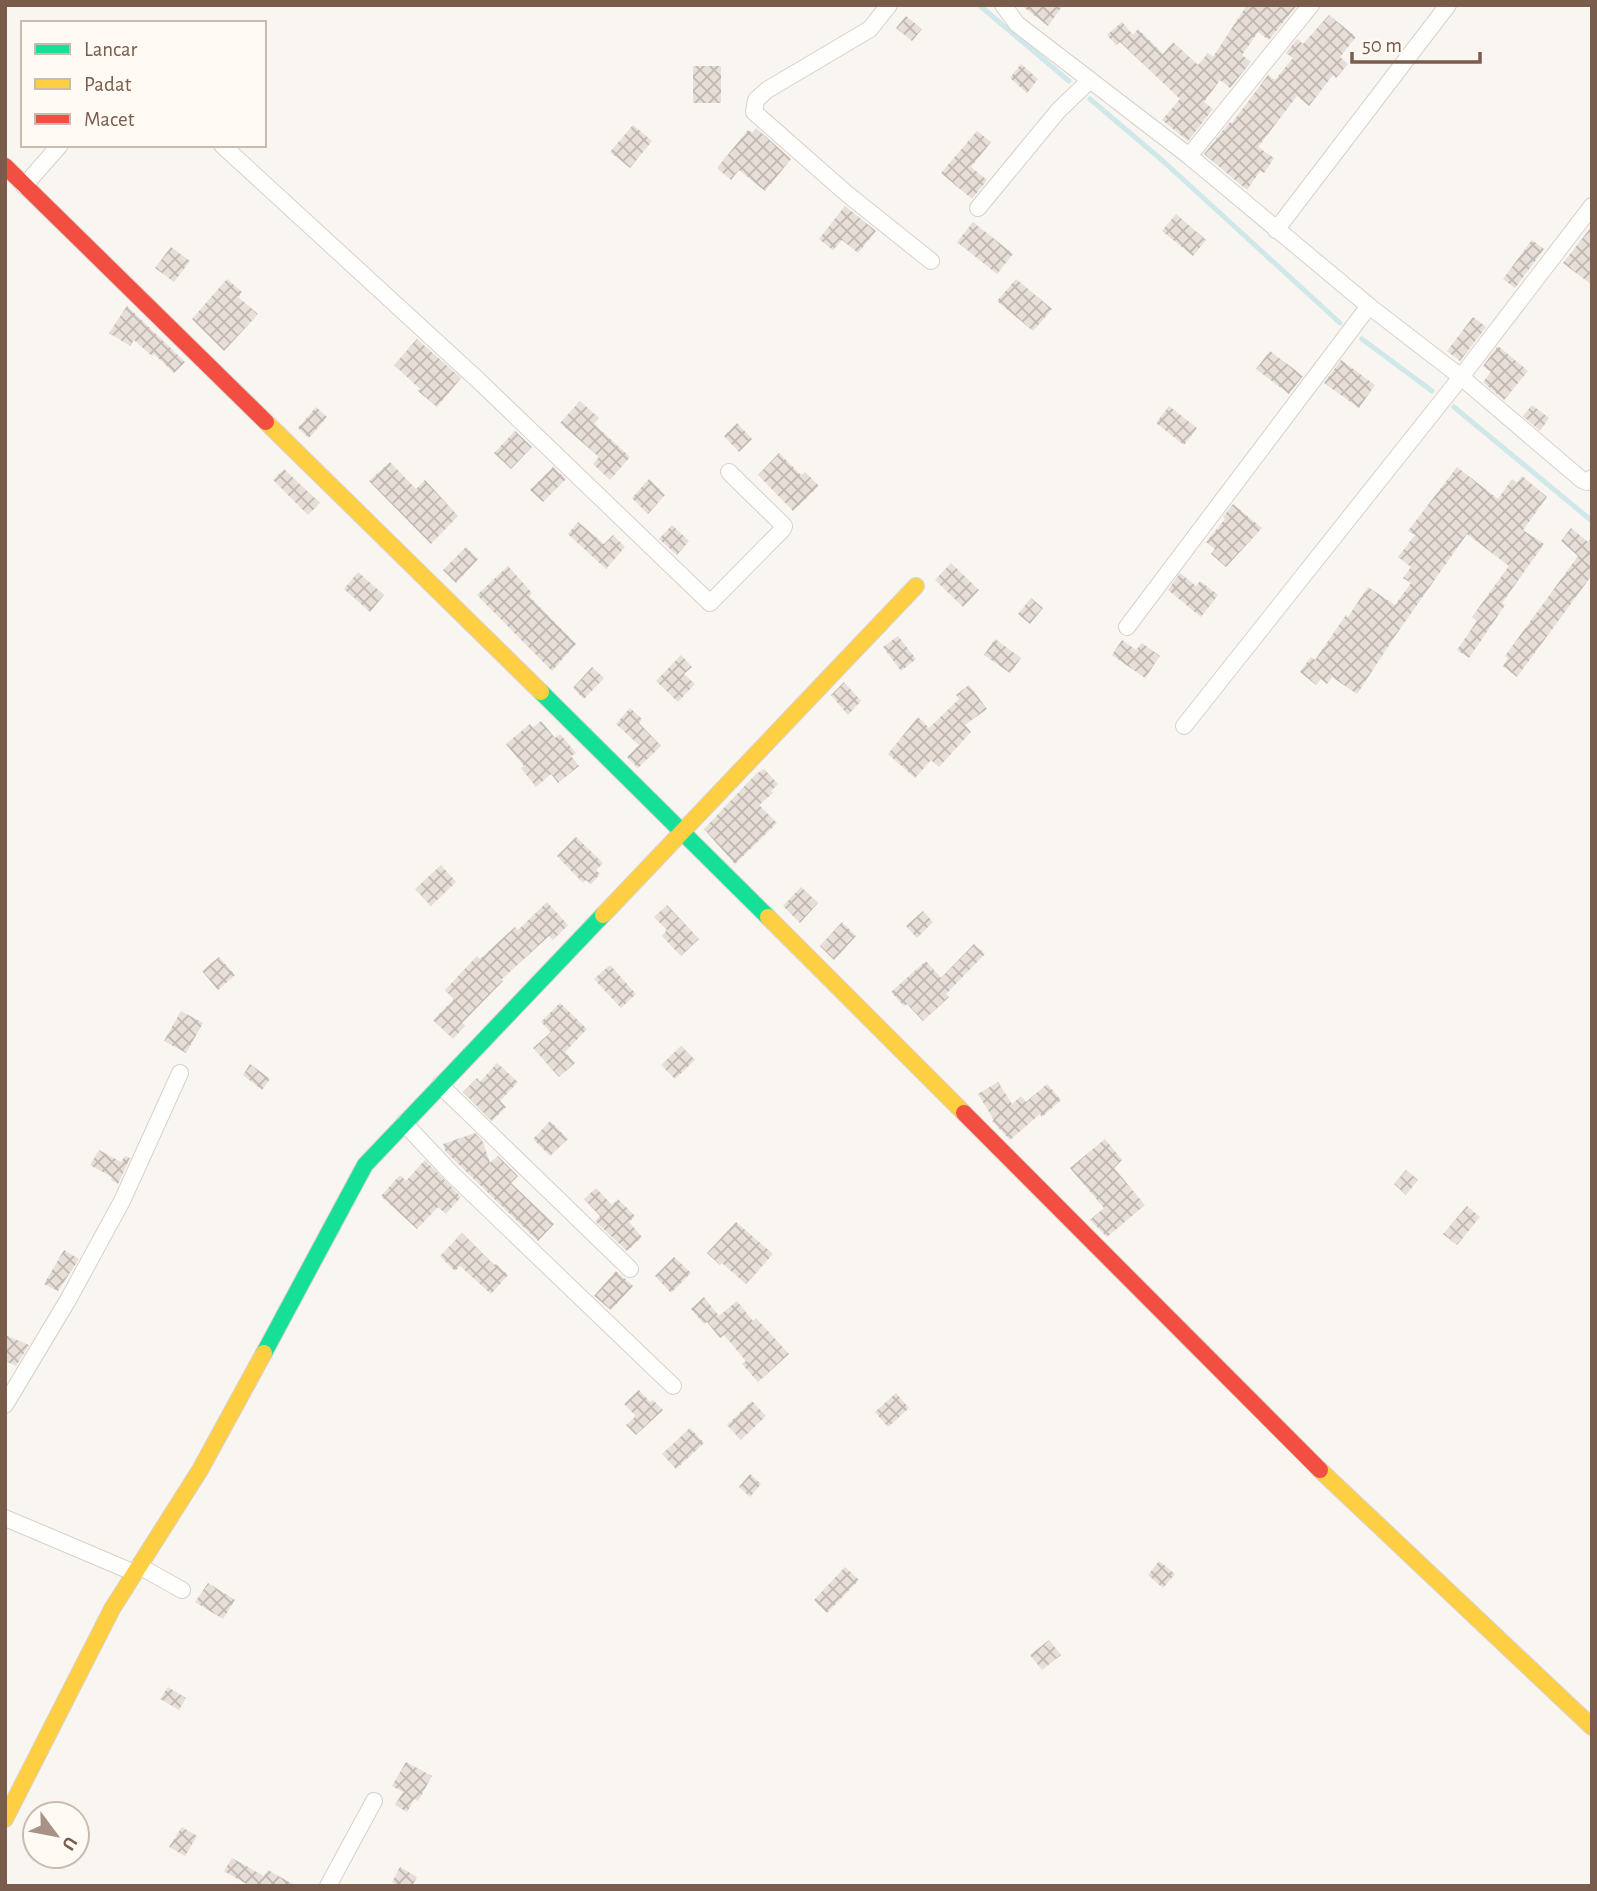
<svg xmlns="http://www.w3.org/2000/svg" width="1597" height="1891" font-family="'Alegreya Sans',sans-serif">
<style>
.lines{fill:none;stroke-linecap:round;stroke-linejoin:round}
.stream{stroke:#d0e8ea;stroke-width:5}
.building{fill:url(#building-cross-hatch)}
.street-casing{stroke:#d7d1cb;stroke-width:18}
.fast-casing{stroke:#d9d2cb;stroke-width:18}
.slow-casing{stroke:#d9d2cb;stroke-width:18}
.jam-casing{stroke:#d9d2cb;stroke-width:18}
.street{stroke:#fefefd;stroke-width:16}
.fast{stroke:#16e098;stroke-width:16}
.slow{stroke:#ffcf43;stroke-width:16}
.jam{stroke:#f24e42;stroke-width:16}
</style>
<defs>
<pattern id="building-cross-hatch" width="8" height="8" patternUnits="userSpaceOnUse" patternTransform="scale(1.75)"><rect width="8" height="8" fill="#e6ded7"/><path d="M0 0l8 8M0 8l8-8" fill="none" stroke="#bfb7b1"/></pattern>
</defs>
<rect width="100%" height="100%" fill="#f9f5f0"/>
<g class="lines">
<path class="stream" d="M979,5l90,76
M1090,99l73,62 177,162
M1362,339l70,52
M1454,407l138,114"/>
</g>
<path class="building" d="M1021,5h42l-15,21z
M1247,5h50l-28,35 -11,-8 -16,23 9,7 -21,26 -10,-8 -16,22 9,7 -25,32 -26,-21 18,-21 -60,-57 -4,3 -9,-10 15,-13 11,13 5,-6 25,25 10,-12 25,23 10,-12 5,4z
M1329,15l27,22 -16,20 8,7 -12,14 -3,-3 -24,31 -12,-10 -39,51 16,11 -10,15 -4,-2 -13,19 -43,-36 26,-32 2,1 36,-48 7,5 18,-22 -7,-5 11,-14 6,5z
M906,16l16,13 -10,12 -16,-13z
M1021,64l17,15 -11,14 -17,-15z
M693,66h28v37h-28z
M633,125l19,16 -22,27 -20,-16z
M756,128l35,31 -26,32 -26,-21 -8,10 -14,-12 31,-38 4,3z
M977,131l14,11 -20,25 16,13 -15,19 -31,-26z
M845,206l31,25 -18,22 -16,-13 -9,10 -14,-11z
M1176,214l30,26 -13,16 -31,-25z
M973,222l40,32 -16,20 -40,-32z
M1592,226v59l-29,-22z
M1532,240l12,9 -29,39 -12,-9z
M171,247l19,14 -16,21 -19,-14z
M227,279l15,13 -4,5 20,17 -34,37 -32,-32z
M1016,279l36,30 -19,22 -36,-30z
M127,306l58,56 -11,11 -20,-19 -2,2 -18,-16 -4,6 -21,-13z
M1473,317l13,10 -26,34 -13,-10z
M417,339l44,39 -24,29 -19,-16 2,-2 -26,-24z
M1498,346l30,25 -24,29 -21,-18 8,-10 -8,-6z
M1270,351l33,25 -14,18 -33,-25z
M1341,360l34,25 -16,23 -35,-25z
M580,401l19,17 -5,6 36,33 -20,23 -17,-16 6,-7 -39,-34z
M1532,405l17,13 -9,13 -17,-15z
M1169,406l28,22 -13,17 -28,-22z
M316,407l11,10 -18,21 -11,-10z
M737,423l15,16 -13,13 -15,-16z
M515,431l17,16 -21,22 -17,-16z
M779,453l22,22 4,-3 14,14 -26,25 -35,-36z
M390,462l26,27 9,-9 33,36 -27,28 -62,-63z
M553,467l13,12 -23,23 -13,-12z
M1457,467l41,32 14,-20 5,4 5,-7 25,21 -24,33 21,14 -42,59 3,2 -36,53 -12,-8 20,-29 -5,-4 37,-51 -42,-32 -72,102 -38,58 -25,-17 -5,7 -6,-5 -5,6 -16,-13 11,-15 4,3 31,-45 2,2 20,-30 27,18 16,-22 -8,-5 8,-11 -13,-10 17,-22 -7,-4z
M284,469l36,34 -12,12 -35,-35z
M649,479l16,16 -17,19 -16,-16z
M1233,504l29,24 -36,39 -15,-13 4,-5 -9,-7 19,-23 -2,-2z
M578,522l26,22 9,-9 12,12 -19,22 -38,-35z
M672,525l17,16 -12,14 -18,-16z
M1571,528l17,14 4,-5v38l-75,102 -14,-11 5,-8 -3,-2 73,-100 -17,-15z
M466,547l12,12 -22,24 -13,-13z
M951,563l28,27 -16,17 -28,-27z
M508,566l24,27 -3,3 47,48 -24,27 -75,-76z
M358,572l26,23 -14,17 -26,-23z
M1180,573l16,13 4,-5 18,14 -17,22 -33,-27z
M1031,598l12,10 -13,16 -12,-10z
M898,636l18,23 -15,12 -18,-24z
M995,639l26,19 -11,15 -26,-18z
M1122,640l14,10 6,-7 18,13 -15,22 -33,-23z
M681,655l11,12 -8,7 11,10 -17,18 -22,-21z
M592,667l12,11 -20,21 -11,-11z
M844,682l17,19 -13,14 -17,-20z
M969,685l18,24 -22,16 6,7 -32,35 -8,-7 -16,18 -27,-24 30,-37 11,11 30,-29 -3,-4z
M630,708l12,11 -3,4 22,23 -23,22 -11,-11 12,-12 -23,-21z
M541,721l14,17 5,-4 16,19 -5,3 8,10 -21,17 -7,-9 -15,13 -15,-19 3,-2 -18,-22 24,-20 3,4z
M764,769l14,15 -7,7 2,2 -14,12 18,18 -42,41 -31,-35 52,-55z
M576,837l27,26 -7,7 4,4 -9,10 -5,-4 -3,3 -26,-27z
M441,865l15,17 -25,24 -16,-17z
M801,887l17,16 -18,20 -17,-17z
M547,902l21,23 -15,15 -4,-4 -48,44 2,1 -41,42 3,3 -12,13 -20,-19 21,-21 -9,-9 32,-34 3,3 35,-32 3,3z
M667,905l32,34 -18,17 -19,-20 5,-6 -13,-13z
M923,911l10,11 -16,16 -11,-12z
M842,922l14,14 -22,24 -14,-14z
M974,944l11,10 -39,40 3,3 -26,24 -16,-17 -3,2 -13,-14 35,-31 15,17z
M219,957l16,18 -17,15 -16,-19z
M610,965l26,29 -15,14 -27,-29z
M560,1003l27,26 -22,23 10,11 -16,14 -26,-29 18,-16 -10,-10z
M181,1011l22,12 -17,30 -22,-12z
M681,1046l14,14 -20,19 -14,-14z
M497,1063l21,19 -18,19 6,6 -14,14 -29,-29 14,-14 3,4z
M250,1064l20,15 -8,11 -19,-15z
M998,1082l14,22 9,-8 5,6 21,-18 14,16 -19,17 -2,-3 -30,26 -18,-19 2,-1 -16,-26z
M550,1121l18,18 -18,17 -17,-17z
M475,1133l8,9 7,21 8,-7 20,20 -7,7 43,41 -16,17 -92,-89 -3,-8z
M1105,1139l17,21 -8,8 31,37 -38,32 -17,-17 14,-12 -34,-40z
M99,1150l22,12 4,-6 5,2 -12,26 -7,-4 1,-3 -22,-12z
M425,1160l36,37 -15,17 -8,-7 -21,22 -36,-33 19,-21 6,6z
M1406,1170l12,10 -12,15 -12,-11z
M596,1188l16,17 6,-6 17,17 -6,6 13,15 -15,14 -32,-30 5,-5 -16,-17z
M1467,1206l13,11 -23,28 -14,-11z
M736,1222l37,32 -27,30 -24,-21 -2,2 -13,-12z
M462,1233l32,32 2,-1 12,11 -17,19 -31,-28 -5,5 -15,-15z
M64,1250l15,9 -21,32 -14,-7z
M674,1257l17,16 -20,20 -16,-17z
M616,1271l17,15 -22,24 -17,-14z
M704,1297l15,19 18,-15 16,20 3,-3 33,36 -31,28 -16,-18 4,-3 -22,-26 -4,3 -13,-16 -3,2 -13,-15z
M5,1335l24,10 -13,21 -11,-5z
M639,1390l11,12 3,-2 10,10 -27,25 -10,-10 10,-9 -12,-12z
M896,1393l13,15 -21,19 -13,-15z
M752,1401l14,15 -25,24 -14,-15z
M690,1428l14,15 -28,26 -14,-15z
M750,1474l11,10 -11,13 -11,-10z
M1159,1561l16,13 -12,14 -15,-13z
M845,1567l14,13 -32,33 -13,-13z
M208,1583l27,17 -12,19 -28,-17z
M1049,1640l12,15 -19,15 -12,-15z
M168,1687l18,11 -7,12 -19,-11z
M406,1762l26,14 -14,25 -4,-2 -7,13 -12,-7 8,-13 -11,-6z
M182,1827l15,9 -12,20 -16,-9z
M232,1858l32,18 4,-6 28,16h-46l-26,-15z
M400,1867l17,10 -5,9h-13l-7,-4z"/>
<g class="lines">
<g class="street-casing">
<path id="street" d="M889,5l-19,24 -103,61 -11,10 -2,12 92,81 85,68
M1003,5l14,19 172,132 180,150 92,71 121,103 5,2 5,-4
M222,145l256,235 232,223 73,-74 1,-3 -55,-54
M1189,156l122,-151
M24,186l36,-41
M978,208l80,-97 31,-30
M1276,230l172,-225
M1127,627l242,-321
M1184,726l277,-349 131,-171
M440,1085l190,184
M404,1123l48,51 221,212
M5,1405l63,-105 54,-99 58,-128
M5,1518l130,55
M139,1566l43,24
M328,1886l46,-85"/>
</g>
<g class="fast-casing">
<path id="fast" d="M541,692l227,225
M264,1353l101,-188 238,-250"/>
</g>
<g class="slow-casing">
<path id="slow" d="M266,422l275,270
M603,915l313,-329
M768,917l196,196
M1320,1470l272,257
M5,1819l107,-210 88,-139 64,-117"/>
</g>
<g class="jam-casing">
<path id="jam" d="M5,166l261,256
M964,1113l356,357"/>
</g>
<use href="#street" class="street"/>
<use href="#fast" class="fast"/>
<use href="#slow" class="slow"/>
<use href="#jam" class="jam"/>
</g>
<rect width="1597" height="1891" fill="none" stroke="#7a5c4d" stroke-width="14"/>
<rect x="21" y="21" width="245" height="126" fill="#fffaf3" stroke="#cabbb1" stroke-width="2"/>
<rect x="35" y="44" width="35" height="10" fill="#16e098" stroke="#cabbb1" stroke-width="2"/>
<text x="84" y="56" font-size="21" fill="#7a5c4d">Lancar</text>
<rect x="35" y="79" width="35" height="10" fill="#ffcf43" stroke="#cabbb1" stroke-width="2"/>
<text x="84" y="91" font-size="21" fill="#7a5c4d">Padat</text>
<rect x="35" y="114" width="35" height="10" fill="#f24e42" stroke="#cabbb1" stroke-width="2"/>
<text x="84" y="126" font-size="21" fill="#7a5c4d">Macet</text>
<g transform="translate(56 1835) rotate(122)"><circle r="33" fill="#fffaf3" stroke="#cabbb1" stroke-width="2"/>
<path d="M0-5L12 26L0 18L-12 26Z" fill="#a69286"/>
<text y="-10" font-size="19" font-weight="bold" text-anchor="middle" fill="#7a5c4d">U</text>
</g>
<path d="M1352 52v10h128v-10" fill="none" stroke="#7a5c4d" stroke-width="3.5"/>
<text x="1362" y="52" font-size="21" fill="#7a5c4d" stroke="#fffaf3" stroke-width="5" paint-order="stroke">50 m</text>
</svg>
